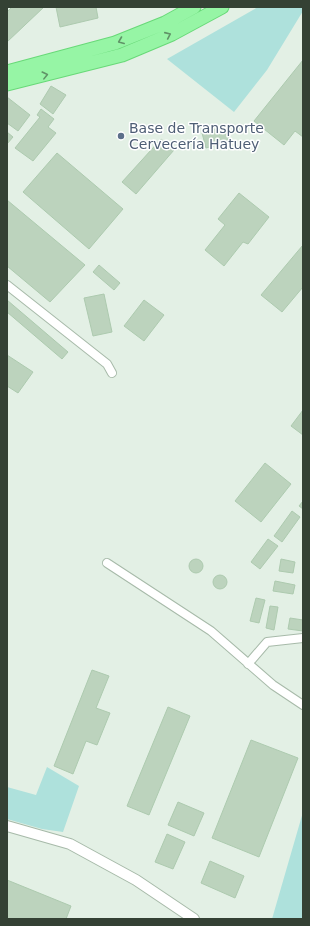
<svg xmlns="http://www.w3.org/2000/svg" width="310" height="926" font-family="'DejaVu Sans',sans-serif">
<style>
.green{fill:#aee1dc}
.building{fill:#bcd3bd;stroke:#adcaaf}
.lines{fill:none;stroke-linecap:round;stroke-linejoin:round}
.minor-casing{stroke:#a7baa9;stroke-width:10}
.tertiary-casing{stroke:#a7baa9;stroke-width:12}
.primary-casing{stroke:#68d978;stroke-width:15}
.minor{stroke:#fff;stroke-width:8}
.tertiary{stroke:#fff;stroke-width:10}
.primary{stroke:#96f5a5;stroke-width:13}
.oneway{stroke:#609267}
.service-dot{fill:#5c6f8a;stroke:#fff;stroke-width:1.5}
.labels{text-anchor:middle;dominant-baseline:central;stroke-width:3;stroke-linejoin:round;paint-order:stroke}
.service-label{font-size:14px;fill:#4e5e75;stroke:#fff;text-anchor:start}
</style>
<rect width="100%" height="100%" fill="#e3f0e5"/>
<path class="green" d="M258,7h45v4l-36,59 -33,42 -67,-53z
M47,767l32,19 -16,46 -21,-3 -35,-10v-32l29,8z
M303,812v107h-31z"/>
<path class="building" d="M12,7h32l-37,35v-30z
M56,7h40l2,11 -38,9z
M303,60v77l-8,-6 -11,14 -30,-24z
M51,86l15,9 -13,19 -13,-10z
M7,97l23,18 -12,16 -11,-8z
M41,109l13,10 -6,8 8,6 -23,28 -18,-13 25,-31 -3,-2z
M225,126l5,15 -24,7 -4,-15z
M7,132l6,5 -6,7z
M161,139l13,11 -38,44 -14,-12z
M57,153l66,56 -34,40 -66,-57z
M239,193l30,24 -21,27 -5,-2 -19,24 -19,-16 20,-25 -7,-6z
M7,200l78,65 -35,37 -43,-36z
M303,245v42l-21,25 -21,-17z
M99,265l21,18 -6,7 -21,-18z
M104,294l8,38 -19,4 -9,-38z
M7,300l61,52 -6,7 -55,-47z
M144,300l20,15 -20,26 -20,-15z
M7,355l26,17 -15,21 -11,-7z
M303,410v25l-12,-9z
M265,463l26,21 -30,38 -26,-21z
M303,501v8l-4,-3z
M292,511l8,6 -18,25 -8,-6z
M268,539l10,7 -18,23 -9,-7z
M281,559l14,3 -2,11 -14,-2z
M189 566a7 7 0 1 1 14 0a7 7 0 1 1-14 0Z
M213 582a7 7 0 1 1 14 0a7 7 0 1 1-14 0Z
M275,581l20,4 -2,9 -20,-3z
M256,598l9,2 -6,23 -9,-2z
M270,606l8,1 -4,23 -8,-2z
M290,618l13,2v11l-15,-2z
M92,670l17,6 -13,32 14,5 -13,32 -11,-4 -13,33 -19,-8z
M168,707l22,9 -41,99 -22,-9z
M251,740l47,18 -39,99 -47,-19z
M178,802l26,11 -10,23 -26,-11z
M167,834l18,8 -12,27 -18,-7z
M210,861l34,15 -9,22 -34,-15z
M7,880l64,26 -5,13h-59z"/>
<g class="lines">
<g class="minor-casing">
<path id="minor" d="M7,285l100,79 5,9
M107,563l104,68 62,54 30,20
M248,664l19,-22 36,-4"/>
</g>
<g class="tertiary-casing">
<path id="tertiary" d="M7,826l63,18 66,36 58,39"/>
</g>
<g class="primary-casing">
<path id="primary" d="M7,72l108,-29 50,-20 29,-16
M7,84l115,-29 50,-21 50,-27"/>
</g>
<use href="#minor" class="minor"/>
<use href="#tertiary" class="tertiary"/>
<use href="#primary" class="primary"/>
</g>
<defs><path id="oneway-chevron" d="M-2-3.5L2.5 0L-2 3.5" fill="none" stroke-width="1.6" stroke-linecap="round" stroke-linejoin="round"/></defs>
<g class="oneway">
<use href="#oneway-chevron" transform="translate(168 35) rotate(-24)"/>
<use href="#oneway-chevron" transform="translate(121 41) rotate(158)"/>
<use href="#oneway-chevron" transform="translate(45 75) rotate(-14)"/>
</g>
<circle class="service-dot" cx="121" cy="136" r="4"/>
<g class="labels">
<g class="service-label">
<text x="129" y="128">Base de Transporte<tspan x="129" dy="16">Cervecería Hatuey</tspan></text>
</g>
</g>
<rect width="310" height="926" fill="none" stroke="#344134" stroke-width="16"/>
</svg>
